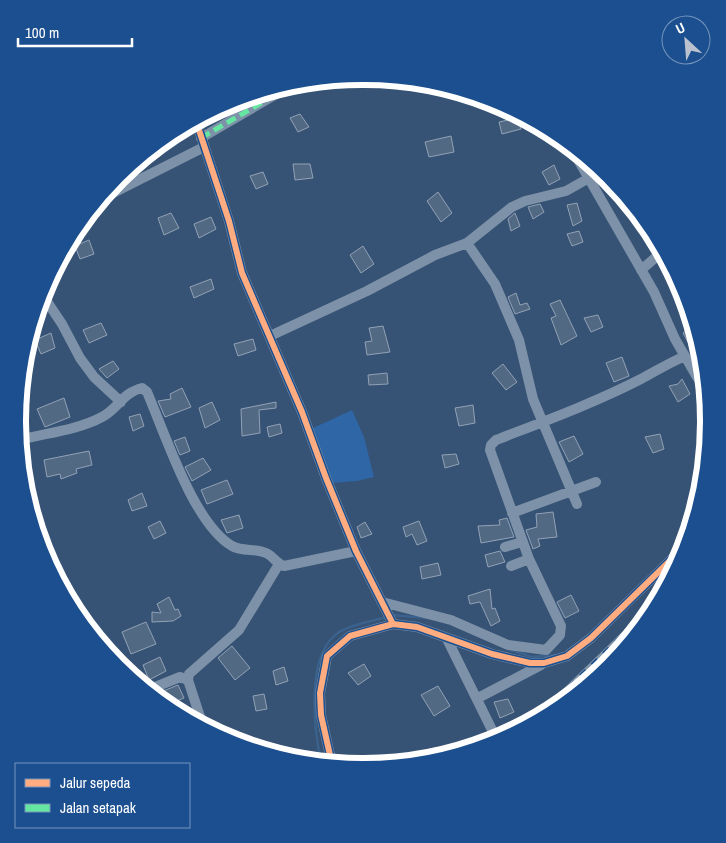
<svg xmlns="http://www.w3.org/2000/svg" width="726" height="843" font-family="'Archivo Narrow',sans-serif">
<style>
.green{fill:#2f66a5}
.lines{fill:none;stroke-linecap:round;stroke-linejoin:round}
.stream{stroke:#3b618d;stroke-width:2.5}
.building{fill:#526984;stroke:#92a2b6}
.minor{stroke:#7d92a8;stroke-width:10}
.rail-casing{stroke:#7e92a7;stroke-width:4.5}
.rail{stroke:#1b4f8f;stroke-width:2.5;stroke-dasharray:8;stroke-linecap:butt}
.quiet{stroke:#66e7a1;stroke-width:5;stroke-dasharray:10 5;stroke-linecap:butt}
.cycleway-casing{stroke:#1b4f8f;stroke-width:9}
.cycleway{stroke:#ffac80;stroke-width:6}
.rim{fill:none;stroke:#fff;stroke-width:6}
</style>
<rect width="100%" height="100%" fill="#365274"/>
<path class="green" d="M352,410l12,27 10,40 -17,4 -25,2 -21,-54z"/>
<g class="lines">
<path class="stream" d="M392,615l35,3
M511,650l21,7 25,-2
M321,763c-7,-35 -16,-109 18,-131 13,-8 34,-11 48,-15"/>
</g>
<path class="building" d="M300,114l9,13 -11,5 -8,-14z
M517,118l4,11 -19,5 -3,-12z
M451,136l3,16 -25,5 -4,-15z
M293,164h17l3,14 -18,2z
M554,165l6,14 -11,6 -7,-13z
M263,172l5,12 -12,5 -6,-13z
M438,192l14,21 -11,9 -14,-21z
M577,203l5,18 -9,5 -6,-21z
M540,204l4,8 -11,7 -5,-12z
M171,213l8,15 -15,7 -6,-17z
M515,213l5,13 -9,5 -3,-12z
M211,217l5,12 -17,9 -5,-14z
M579,231l4,11 -11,4 -5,-12z
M89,240l5,14 -14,5 -5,-13z
M363,246l11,18 -13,9 -11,-18z
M211,279l3,10 -20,9 -4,-11z
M516,293l4,12 7,-2 3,6 -15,5 -7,-17z
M560,300l17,36 -16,9 -10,-27 5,-2 -6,-12z
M598,315l5,12 -12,5 -7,-14z
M101,323l6,12 -18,8 -6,-13z
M383,326l7,26 -23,3 -2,-13 7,-1 -3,-13z
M693,326l5,17 -7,5 -8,-15z
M51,333l4,15 -14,6 -6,-14z
M253,339l3,11 -18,6 -4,-12z
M622,357l7,19 -15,6 -8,-19z
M113,361l6,8 -12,9 -8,-9z
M503,364l14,18 -11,8 -14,-17z
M387,373l1,11 -19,1 -1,-10z
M682,379l8,15 -12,8 -9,-16 9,-2z
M182,388l9,19 -26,10 -7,-16 13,-2 -1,-5z
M64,398l6,19 -25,10 -8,-18z
M212,402l8,18 -15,8 -6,-20z
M276,402v6l-17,2 1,23 -18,3 -1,-27z
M473,405l2,18 -16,3 -4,-18z
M140,414l4,12 -11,5 -4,-14z
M280,424l2,9 -13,4 -2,-10z
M660,434l4,15 -11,4 -8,-16z
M574,436l9,18 -14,8 -10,-20z
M185,437l5,14 -10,4 -6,-14z
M89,451l3,14 -16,4 1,4 -16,6 -1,-5 -13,3 -3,-17z
M456,454l3,10 -14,4 -3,-13z
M203,458l8,12 -19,11 -7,-14z
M227,480l6,14 -26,10 -6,-14z
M142,493l5,13 -15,5 -4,-11z
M553,512l4,25 -19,2 2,7 -7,3 -7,-19 11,-3 -1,-13z
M239,515l4,13 -16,5 -6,-13z
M507,518l7,19 -33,6 -3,-17 22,-1 -1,-5z
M160,521l6,12 -12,6 -6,-12z
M419,521l8,20 -10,4 -5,-11 -6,3 -3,-10z
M365,522l7,12 -11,4 -4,-11z
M500,551l5,11 -17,5 -3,-12z
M438,563l3,12 -19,4 -2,-12z
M490,589l2,20 3,-1 5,13 -9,5 -11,-24 -10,2 -2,-8z
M571,595l8,16 -14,7 -8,-16z
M169,597l6,13 3,-1 3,7 -8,5 -21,1v-10l9,1 -4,-9z
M94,621l15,29 -2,1 -22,-26z
M146,622l10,22 -25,10 -9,-22z
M232,646l18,22 -15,12 -17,-22z
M160,657l6,14 -17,9 -6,-15z
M364,664l7,12 -13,9 -10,-12z
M284,667l4,14 -12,4 -3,-14z
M178,685l6,13 -17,7 -9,-7 -2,-4z
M438,686l12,20 -16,10 -13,-21z
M264,694l3,15 -11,2 -3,-15z
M508,699l6,13 -14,6 -6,-16z
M453,743l6,9 -15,4 -4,-4z"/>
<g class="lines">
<path class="minor" d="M196,121l33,100 13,52 60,139 24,66 30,73 37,73
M201,138l96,-56
M572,149l82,143 21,47 22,38 8,10
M101,199l103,-52
M467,243l45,-36 13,-6 41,-10 23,-13
M641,270l21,-18
M42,294l20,30 18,34 14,19 27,25
M270,336l97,-45 68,-36 32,-12 28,41 24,56 14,59 44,105
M19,440c27,-7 59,-10 83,-23 17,-9 20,-24 40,-29l5,4c18,41 46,131 85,154 11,6 23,2 34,7 7,3 10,10 18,13l72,-15
M512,513l84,-31
M505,547l17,-5
M511,566l18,-7
M382,602l69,18 57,25 38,5
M447,639l50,101
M546,650l14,-15 1,-9 -32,-67 -39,-109 1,-5 5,-5c49,-19 98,-37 145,-61 15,-8 28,-16 44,-23
M148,690l32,-13 8,3
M478,698l63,-33
M203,726l-15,-46 1,-6 50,-44 40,-66
M332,764l-11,-49 -1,-22 7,-37 23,-20 43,-12 24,3 75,27 38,9h14l23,-7 24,-18 94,-92"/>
<g class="rail-casing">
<path id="rail" d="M534,720l122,-118"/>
</g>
<use href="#rail" class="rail"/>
<path class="quiet" d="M201,138l96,-56"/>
<g class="cycleway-casing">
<path id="cycleway" d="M196,121l33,100 13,52 60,139 24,66 30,73 37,73
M332,764l-11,-49 -1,-22 7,-37 23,-20 43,-12 24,3 75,27 38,9h14l23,-7 24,-18 94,-92"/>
</g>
<use href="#cycleway" class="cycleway"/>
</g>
<path d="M0 0H726V843H0ZM362 85H364A336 336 0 0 1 700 421V422A336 336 0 0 1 364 758H362A336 336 0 0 1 26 422V421A336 336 0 0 1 362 85Z" fill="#1b4f8f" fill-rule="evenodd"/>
<path class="rim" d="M362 85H364A336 336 0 0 1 700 421V422A336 336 0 0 1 364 758H362A336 336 0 0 1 26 422V421A336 336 0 0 1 362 85Z"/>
<rect x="15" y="763" width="175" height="65" fill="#1b4f8f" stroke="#7695bc"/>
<rect x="25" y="779" width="25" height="8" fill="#ffac80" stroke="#7695bc"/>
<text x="60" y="788" font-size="15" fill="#ffffff">Jalur sepeda</text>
<rect x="25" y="804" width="25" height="8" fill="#66e7a1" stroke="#7695bc"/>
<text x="60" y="813" font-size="15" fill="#ffffff">Jalan setapak</text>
<g transform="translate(686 40) rotate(334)"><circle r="24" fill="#1b4f8f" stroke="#7695bc"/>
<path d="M0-4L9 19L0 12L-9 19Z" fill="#b9c2ce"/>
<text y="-8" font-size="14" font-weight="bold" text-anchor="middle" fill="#ffffff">U</text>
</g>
<path d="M18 38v8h114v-8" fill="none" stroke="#ffffff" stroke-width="2.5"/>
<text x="25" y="38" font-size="15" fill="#ffffff" stroke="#1b4f8f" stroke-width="4" paint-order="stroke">100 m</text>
</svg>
